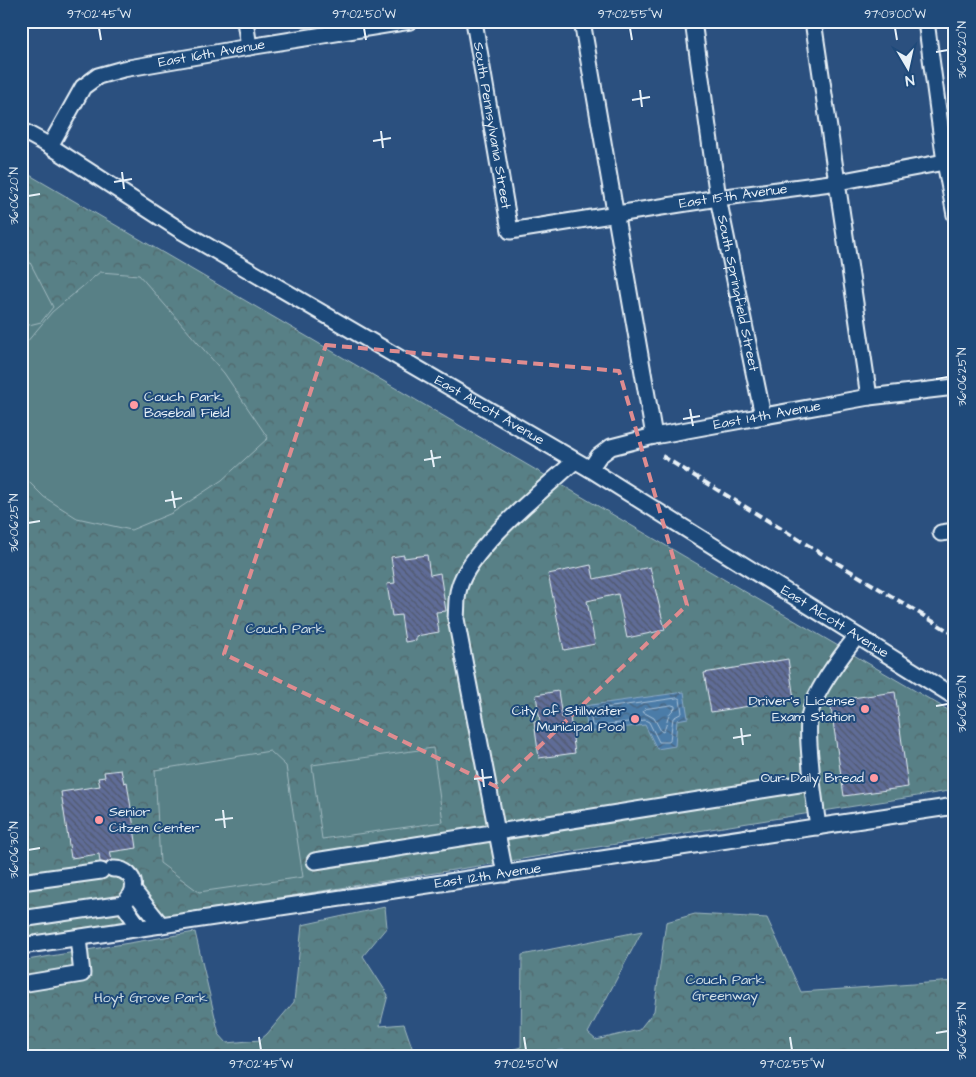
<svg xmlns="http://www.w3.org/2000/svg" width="976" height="1077" font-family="'Architects Daughter',sans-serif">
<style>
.forest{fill:url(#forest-crowns);stroke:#a0b8bf}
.pitch{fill:#588086;stroke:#a0b8bf}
.water{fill:url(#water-waves);stroke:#8aaac8}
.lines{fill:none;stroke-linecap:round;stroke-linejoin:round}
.shore{stroke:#a9c2d8;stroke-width:1}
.building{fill:url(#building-back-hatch);stroke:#e8f1f8}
.minor-casing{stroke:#e8f1f8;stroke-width:19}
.minor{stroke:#1f4a7a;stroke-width:15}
.rail{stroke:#e8f1f8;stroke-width:4;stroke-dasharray:8 4;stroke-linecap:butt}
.marked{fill:none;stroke:#df8c90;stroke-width:4;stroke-dasharray:10 6;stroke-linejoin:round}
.ticks{fill:none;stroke:#e8f1f8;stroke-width:2}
.poi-dot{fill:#ff9aa2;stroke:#1f4a7a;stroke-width:2}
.labels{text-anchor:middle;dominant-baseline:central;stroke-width:4;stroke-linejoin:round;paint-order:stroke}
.street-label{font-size:14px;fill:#e8f1f8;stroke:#1f4a7a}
.poi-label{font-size:14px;fill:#e8f1f8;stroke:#1f4a7a;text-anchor:end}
.park-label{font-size:14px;fill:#d2e0e7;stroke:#1f4a7a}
.neatline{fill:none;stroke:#e8f1f8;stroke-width:2}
.ticks-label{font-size:12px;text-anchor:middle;fill:#e8f1f8}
</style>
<defs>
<pattern id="forest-crowns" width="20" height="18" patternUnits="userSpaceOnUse" patternTransform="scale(1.25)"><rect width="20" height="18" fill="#588086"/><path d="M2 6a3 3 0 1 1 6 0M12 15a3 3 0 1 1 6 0" fill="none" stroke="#50676b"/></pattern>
<pattern id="water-waves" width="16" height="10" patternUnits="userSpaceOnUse" patternTransform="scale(1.25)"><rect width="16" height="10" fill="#4b7ba8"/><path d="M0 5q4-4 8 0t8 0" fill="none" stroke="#49647e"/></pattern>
<pattern id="building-back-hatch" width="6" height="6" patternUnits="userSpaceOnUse" patternTransform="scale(1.25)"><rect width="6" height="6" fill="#5f6c97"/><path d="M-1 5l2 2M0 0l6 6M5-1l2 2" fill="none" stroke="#51586d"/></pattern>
</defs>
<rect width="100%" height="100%" fill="#2b507f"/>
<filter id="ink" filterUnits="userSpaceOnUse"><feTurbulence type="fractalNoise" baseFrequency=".02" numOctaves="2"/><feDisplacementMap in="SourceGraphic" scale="10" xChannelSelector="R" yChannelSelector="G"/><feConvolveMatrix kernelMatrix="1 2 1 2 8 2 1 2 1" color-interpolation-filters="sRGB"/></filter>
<g filter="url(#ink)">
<path class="forest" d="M21,170l934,544v76l-934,149z
M385,907l2,20 -24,29 25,39 -8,31 24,-2 11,32h-394v-95l174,-29 24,102 8,9 33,-3 7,-6 27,-32 8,-77z
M695,914l72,4 34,74 154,-11v75h-463l29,-9 1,-92 120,-24 -54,102 8,7 43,-10 15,-19 12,-89z"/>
<path class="pitch" d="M21,245l32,62 -12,15 -20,5z
M100,272l39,3 85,98 44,65 -46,42 -50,33 -41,17 -54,-12 -33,-21 -23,-23v-125l31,-37z
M433,748l10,74 -121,17 -10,-74z
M270,751l16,15 17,111 -104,15 -39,-29 -5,-93z"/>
<path class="water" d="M684,692l4,26 -11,2 -2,26 -18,3 -12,-24 -57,7 -4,-26z
M563,1050l21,6h-77l1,-1z"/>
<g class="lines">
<path class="shore" d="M678,698l2,1 2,14 -9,5 -3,22 -1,2h-10l-10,-20 -4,-2 -50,6 -3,-1 -2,-13 2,-2z
M672,705l3,1v2c-11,9 -6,15 -12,24l-2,-1 -7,-13 -11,-6 2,-3z"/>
</g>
<path class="building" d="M404,555v3l23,-3 3,20 10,-2 6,38 -10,1 3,20 -23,4v4l-11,2 -4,-27 -9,1 -5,-32 8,-1 -4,-26z
M591,565l3,14 56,-12 15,63 -38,8 -9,-44 -31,7 8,43 -31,6 -16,-76z
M788,659l6,40 -83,13 -7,-39z
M558,691l4,27 8,-1 5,36 -36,5 -5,-36 6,-1 -4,-26z
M895,692l13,95 -64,9 -14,-95z
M121,770l3,13 3,-1 10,66 -27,4 2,8 -6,3 -6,-1 -1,-8 -28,4 -10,-66 39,-6 -2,-8 7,-1 -1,-5z"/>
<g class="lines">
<g class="minor-casing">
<g id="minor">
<path d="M245,21l4,26"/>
<path id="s1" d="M474,21l36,210 208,-33 120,-16 117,-22"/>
<path d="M582,21l72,415"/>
<path id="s2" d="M693,21l25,177 45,218"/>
<path d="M813,21l56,376"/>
<path d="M926,21l19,141 10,53"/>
<path id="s3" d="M21,130l29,16 130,84 410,239 365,228"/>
<path id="s4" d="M50,146l33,-59 15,-11 25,-7 126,-22 161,-26"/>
<path id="s5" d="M590,469l9,-13 12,-9 43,-11 215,-39 86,-10"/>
<path d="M941,533l14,-2"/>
<path d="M812,782c-1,-20 -5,-43 -3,-62 1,-24 33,-65 48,-84"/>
<path d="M315,861l497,-79 6,45"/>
<path d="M505,874l-49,-255c1,-10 0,-22 3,-31 10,-39 85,-99 116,-127"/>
<path d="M21,882l80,-11"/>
<path d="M133,890l28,35"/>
<path d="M123,904l17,24"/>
<path d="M21,919l102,-15c4,-4 9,-9 10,-14 3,-13 -9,-22 -20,-21"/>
<path id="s6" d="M21,946l934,-140"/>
<path d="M21,984l61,-10 -4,-36"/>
</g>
</g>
<use href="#minor" class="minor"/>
<path class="rail" d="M662,456l293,179"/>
</g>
</g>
<path class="marked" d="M326,345l293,26 68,234 -190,182 -273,-133z"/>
<path class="ticks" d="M99,28l2,12M364,28l2,12M630,28l2,12M895,28l2,12M936,52l12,-2M640,90l2,17M632,100l18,-3M381,131l2,17M373,141l18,-3M122,172l2,17M114,182l18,-3M28,196l12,-2M936,379l12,-2M690,409l3,17M683,419l17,-3M431,450l3,17M424,460l17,-3M172,491l3,17M165,501l17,-3M28,523l12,-2M936,706l12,-2M741,728l2,17M733,738l18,-3M482,769l2,18M474,779l18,-2M223,810l2,18M215,820l18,-2M28,850l12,-2M936,1033l12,-2M259,1037l2,13M524,1037l2,13M790,1037l2,13"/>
<g class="poi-dot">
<circle cx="134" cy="405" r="5"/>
<circle cx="865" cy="709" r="5"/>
<circle cx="635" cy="719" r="5"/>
<circle cx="874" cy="778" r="5"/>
<circle cx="99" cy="820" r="5"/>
</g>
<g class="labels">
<g class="street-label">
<text stroke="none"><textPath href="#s4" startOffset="202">East 16th Avenue</textPath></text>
<text stroke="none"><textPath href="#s1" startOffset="106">South Pennsylvania Street</textPath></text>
<text stroke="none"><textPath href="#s1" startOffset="439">East 15th Avenue</textPath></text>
<text stroke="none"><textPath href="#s2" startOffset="276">South Springfield Street</textPath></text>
<text stroke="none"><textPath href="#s3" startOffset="546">East Alcott Avenue</textPath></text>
<text stroke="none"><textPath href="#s5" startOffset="190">East 14th Avenue</textPath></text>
<text stroke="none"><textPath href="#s3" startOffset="951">East Alcott Avenue</textPath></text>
<text stroke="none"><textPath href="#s6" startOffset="472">East 12th Avenue</textPath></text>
</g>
<g class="poi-label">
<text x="144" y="397" text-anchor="start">Couch Park<tspan x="144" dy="16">Baseball Field</tspan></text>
<text x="855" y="701">Driver's License<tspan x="855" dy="16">Exam Station</tspan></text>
<text x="625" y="711">City of Stillwater<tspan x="625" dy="16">Municipal Pool</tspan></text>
<text x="864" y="778">Our Daily Bread</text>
<text x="109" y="812" text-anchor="start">Senior<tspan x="109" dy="16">Citzen Center</tspan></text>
</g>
<g class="park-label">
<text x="285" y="629">Couch Park</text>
<text x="725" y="980">Couch Park<tspan x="725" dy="16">Greenway</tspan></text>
<text x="151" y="998">Hoyt Grove Park</text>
</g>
</g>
<rect width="976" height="1077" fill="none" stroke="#1f4a7a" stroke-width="55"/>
<g transform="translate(908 68) rotate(171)" stroke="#1f4a7a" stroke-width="4" paint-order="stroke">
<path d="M0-4L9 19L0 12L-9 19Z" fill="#e8f1f8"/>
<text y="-8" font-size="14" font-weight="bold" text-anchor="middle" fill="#e8f1f8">N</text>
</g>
<rect x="28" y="28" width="920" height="1022" class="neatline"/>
<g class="ticks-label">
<text x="99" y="18">97°02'45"W</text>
<text x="364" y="18">97°02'50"W</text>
<text x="630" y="18">97°02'55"W</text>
<text x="895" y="18">97°03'00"W</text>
<text transform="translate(962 50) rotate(-90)" y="4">36°06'20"N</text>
<text transform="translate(14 196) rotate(-90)" y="4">36°06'20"N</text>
<text transform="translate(962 377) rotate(-90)" y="4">36°06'25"N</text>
<text transform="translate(14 523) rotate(-90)" y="4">36°06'25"N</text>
<text transform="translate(962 704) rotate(-90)" y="4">36°06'30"N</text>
<text transform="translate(14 850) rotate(-90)" y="4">36°06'30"N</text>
<text transform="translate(962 1031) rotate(-90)" y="4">36°06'35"N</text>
<text x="261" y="1068">97°02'45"W</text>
<text x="526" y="1068">97°02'50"W</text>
<text x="792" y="1068">97°02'55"W</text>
</g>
</svg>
